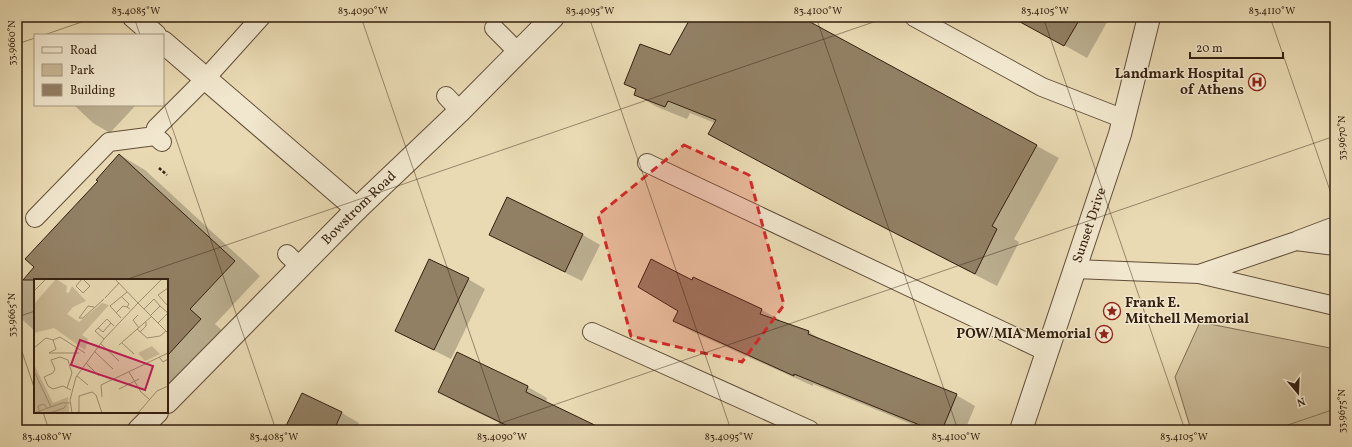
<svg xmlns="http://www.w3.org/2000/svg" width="1352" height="447" font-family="Vollkorn,serif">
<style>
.green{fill:#caba97;stroke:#7f6c53}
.shadow{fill:#0003}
.building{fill:#928064;stroke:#341f0f}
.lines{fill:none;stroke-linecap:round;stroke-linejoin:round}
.service-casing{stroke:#614e38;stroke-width:20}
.minor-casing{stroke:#614e38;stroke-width:24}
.tertiary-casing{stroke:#614e38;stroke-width:24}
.path{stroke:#341f0f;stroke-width:2.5;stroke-dasharray:3 2;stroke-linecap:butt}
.service{stroke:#f1e7ce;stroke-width:18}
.minor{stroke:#f1e7ce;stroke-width:22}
.tertiary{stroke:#f1e7ce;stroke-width:22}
.marked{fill:#d62828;fill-opacity:0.2;stroke:#d62828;stroke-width:3;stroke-dasharray:8 5;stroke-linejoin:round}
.ticks{fill:none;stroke:#341f0f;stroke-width:1;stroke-opacity:0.45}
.labels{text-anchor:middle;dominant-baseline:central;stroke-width:3;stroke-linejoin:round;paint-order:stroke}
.poi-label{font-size:14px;font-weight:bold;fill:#341f0f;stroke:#f1e7ce;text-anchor:end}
.street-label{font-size:14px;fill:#341f0f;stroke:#f1e7ce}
.inset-road{fill:none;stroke:#a18f71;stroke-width:1}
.view{fill:#c2185b;fill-opacity:0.15;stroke:#c2185b;stroke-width:2}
.inset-edge{fill:none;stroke:#341f0f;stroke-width:2}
.neatline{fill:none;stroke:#341f0f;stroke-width:1.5}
.ticks-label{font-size:10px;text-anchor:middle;fill:#341f0f}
</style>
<rect width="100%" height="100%" fill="#e9dab3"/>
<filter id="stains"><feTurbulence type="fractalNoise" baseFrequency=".005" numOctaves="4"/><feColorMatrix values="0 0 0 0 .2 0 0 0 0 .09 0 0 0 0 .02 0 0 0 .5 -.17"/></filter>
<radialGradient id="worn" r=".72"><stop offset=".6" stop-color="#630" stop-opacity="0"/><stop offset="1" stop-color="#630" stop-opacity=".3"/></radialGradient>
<path class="green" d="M1200,322l135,27v81h-144l-16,-53z"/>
<path class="shadow" d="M692,17h107l260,141 -45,81 5,3 -22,44 -130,-67 -135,-73 -17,-23 -25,-10 -3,6 -30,-12 -22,-13 1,-4 -10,-6 44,-27z
M1014,17h96l-23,41z
M74,105h62l-26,28 -17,-10z
M120,155l25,15 115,106 -45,48 11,10 -59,64v-118h-132v51l-18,-16v-27l19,-21 63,-86z
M508,198l75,37 17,10 -18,36 -75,-37 -17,-10z
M468,279l17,10 -34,70 -38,-19 -17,-9z
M692,281l70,29 18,10v2l29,10 16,10 131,53 19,11 -10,24h-39l-113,-46v2l-120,-54 -18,-11z
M457,354l71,33 19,11 -1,4 57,28h-89l-56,-27 -19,-11z
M303,394l39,19 17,10 -4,7h-69z
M131,412h23l-7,7 -12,-7 -1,1z"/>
<path class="building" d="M691,17h110l236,128 -45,81 5,3 -22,45 -131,-67 -136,-73 8,-14 -48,-19 -3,6 -31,-12 2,-6 -12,-5 16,-40 30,11z
M1011,17h70l-17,29z
M119,154l116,107 -45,48 11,10 -34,37v-76h-144l11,-13 -9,-8 73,-78 -2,-1z
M507,197l76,37 -18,38 -76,-37z
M429,259l40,19 -35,72 -39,-19z
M651,259l41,21 1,-3 69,32 -2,5 49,17 -1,3 149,60 -15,36h-10l-138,-56v2l-121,-55 5,-10 -40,-24z
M457,352l71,34 -2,6 79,38h-89l-78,-38z
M302,393l40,19 -8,18h-50z"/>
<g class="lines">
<g class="service-casing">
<path id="service" d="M914,17l128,70 82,32
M494,28l24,24
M446,96l14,15
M162,142l-7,-6v-4l1,-4 50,-50 55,-61
M647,163l400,189
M35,218l74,-76 46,-6
M1298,240l37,-14
M287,254l13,13
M1075,269l124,5 97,-33 39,5
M1199,274l136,32
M592,332l218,98"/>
</g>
<g class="minor-casing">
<g id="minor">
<path d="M134,17l21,18"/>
<path d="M163,42l194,167"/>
<path id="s1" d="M167,402l190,-193 103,-98 93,-94"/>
<path d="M139,430l18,-18"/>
</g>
</g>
<g class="tertiary-casing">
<g id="tertiary">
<path id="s2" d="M1021,430l99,-296 29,-117"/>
</g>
</g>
<path class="path" d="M159,168l8,7"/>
<use href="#service" class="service"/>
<use href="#minor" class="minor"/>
<use href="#tertiary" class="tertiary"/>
</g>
<path class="marked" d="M684,145l65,30 35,130 -42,57 -111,-26 -33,-121z"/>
<path class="ticks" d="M134,17l6,18M361,17l142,413M589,17l142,413M816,17l142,413M1043,17l142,413M1270,17l65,188M44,35l52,-18M17,44l18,-6M163,101l113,329M125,280l763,-263M17,317l18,-6M17,337l18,53M43,412l6,18M481,430l854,-294M1273,430l62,-21"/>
<defs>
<g id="hospital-ring" transform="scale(0.9)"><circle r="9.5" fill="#f1e7ce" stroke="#8f2418" stroke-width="1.5"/><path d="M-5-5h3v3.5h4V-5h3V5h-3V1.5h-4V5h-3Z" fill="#8f2418"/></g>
<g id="sight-ring" transform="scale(0.9)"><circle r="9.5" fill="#f1e7ce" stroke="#8f2418" stroke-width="1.5"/><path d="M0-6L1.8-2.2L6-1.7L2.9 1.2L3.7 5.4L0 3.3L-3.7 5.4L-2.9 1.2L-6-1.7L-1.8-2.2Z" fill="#8f2418"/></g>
</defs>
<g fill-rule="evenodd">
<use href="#hospital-ring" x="1257" y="82"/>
<use href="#sight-ring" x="1112" y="311"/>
<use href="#sight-ring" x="1104" y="334"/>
</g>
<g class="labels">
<g class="poi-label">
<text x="1244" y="74">Landmark Hospital<tspan x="1244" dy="16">of Athens</tspan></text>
<text x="1125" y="303" text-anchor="start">Frank E.<tspan x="1125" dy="16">Mitchell Memorial</tspan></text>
<text x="1091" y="334">POW/MIA Memorial</text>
</g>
<g class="street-label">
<text stroke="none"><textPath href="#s1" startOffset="273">Bowstrom Road</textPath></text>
<text stroke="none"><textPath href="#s2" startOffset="216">Sunset Drive</textPath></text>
</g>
</g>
<g transform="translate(34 279)">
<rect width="134" height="134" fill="#e9dab3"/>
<path d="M22,0l11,7 -1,6 3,1 3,-7 14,15 -13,6 -6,7 12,8 23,-19 7,2 -27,30 6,4 -3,11 -31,-22 -20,5v-29zM118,67l8,8 -15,7 -7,-8zM0,85l19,39 15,-6 1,16h-35z" fill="#caba97"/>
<path class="inset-road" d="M48,0l-6,7 7,7 7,-7 -7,-7M81,0l23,24 24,-24M134,9l-10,7 10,11M0,12l12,-12M87,17l8,8 -2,3 3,2M71,19l14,-15M104,24l30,30M60,28l-6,-1 -9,12h4l21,-19M110,30l10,-10 6,7M82,34l7,-7 4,1M104,36l-5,5 6,8M117,36l9,-9 8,7M87,39l-11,-12 17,-14M124,44l10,-10M64,49l5,4 8,-9M103,50l10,9 13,-2 6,-5M61,52l12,-12 7,7M61,52l9,8M106,53l6,-6v-4M19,61l3,9 -7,4h30M66,64l19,18M88,64l12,11M85,66l33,-29M0,69l12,-10 7,2 7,-3 25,16M60,72l19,18M125,78l4,5 5,-3M52,84l13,13M0,92l17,36M95,93l12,20 9,8M43,97l11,9M33,109l5,-15 -4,-13 -8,-3 -9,3 4,9 -2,4 -9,4 4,9 5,3 10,-3 8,4M85,110l20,-10M68,118l-1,-12 67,-32M0,134l28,-10h8M6,134l-2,-7 6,-2 3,4M16,134l14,-5 2,-3M38,134l-2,-13 6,-23 28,-38 34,-36M39,134l6,-1v-16l13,-4 4,3 6,18M104,134l19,-22 11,-5"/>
<path class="view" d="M46,61l73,26 -8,24 -74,-25z"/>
<rect width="134" height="134" class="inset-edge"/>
</g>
<rect width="1352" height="447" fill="none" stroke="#e9dab3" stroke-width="44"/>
<rect x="34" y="34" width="130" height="72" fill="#f1e7ce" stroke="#a59782"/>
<rect x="42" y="47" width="20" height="6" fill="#f1e7ce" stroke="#a59782"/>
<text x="70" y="54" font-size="12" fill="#341f0f">Road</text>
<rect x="42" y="64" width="20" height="12" fill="#caba97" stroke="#a59782"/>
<text x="70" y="74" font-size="12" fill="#341f0f">Park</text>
<rect x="42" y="84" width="20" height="12" fill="#928064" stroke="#a59782"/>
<text x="70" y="94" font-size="12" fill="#341f0f">Building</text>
<g transform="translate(1298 393) rotate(161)" stroke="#f1e7ce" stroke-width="3" paint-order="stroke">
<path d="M0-3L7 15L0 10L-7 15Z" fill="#341f0f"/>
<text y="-6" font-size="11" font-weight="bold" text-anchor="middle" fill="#341f0f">N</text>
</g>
<path d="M1190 52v6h93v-6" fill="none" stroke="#341f0f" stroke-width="2"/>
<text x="1196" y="52" font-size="12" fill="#341f0f" stroke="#f1e7ce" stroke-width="3" paint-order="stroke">20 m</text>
<rect x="22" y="22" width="1308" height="403" class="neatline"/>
<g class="ticks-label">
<text x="136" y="14">83.4085°W</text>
<text x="363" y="14">83.4090°W</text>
<text x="590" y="14">83.4095°W</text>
<text x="818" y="14">83.4100°W</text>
<text x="1045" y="14">83.4105°W</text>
<text x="1272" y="14">83.4110°W</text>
<text transform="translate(11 43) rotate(-90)" y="4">33.9660°N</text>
<text transform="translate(1341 138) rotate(-90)" y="4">33.9670°N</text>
<text transform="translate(11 315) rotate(-90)" y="4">33.9665°N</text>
<text transform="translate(1341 411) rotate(-90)" y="4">33.9675°N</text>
<text x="47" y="440">83.4080°W</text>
<text x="274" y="440">83.4085°W</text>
<text x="502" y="440">83.4090°W</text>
<text x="729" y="440">83.4095°W</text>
<text x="956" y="440">83.4100°W</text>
<text x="1184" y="440">83.4105°W</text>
</g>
<rect width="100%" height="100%" filter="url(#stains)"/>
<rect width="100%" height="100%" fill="url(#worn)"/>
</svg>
